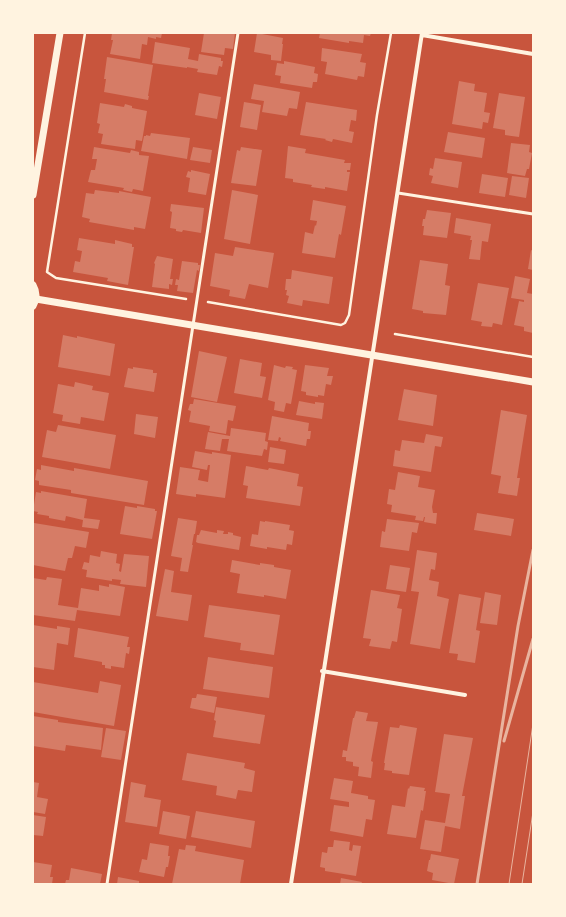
<svg xmlns="http://www.w3.org/2000/svg" width="566" height="917" font-family="Poppins,sans-serif">
<style>
.building{fill:#d67c66}
.lines{fill:none;stroke-linecap:round;stroke-linejoin:round}
.path{stroke:#fff3e0;stroke-width:2.5}
.service{stroke:#fff3e0;stroke-width:3}
.minor{stroke:#fff3e0;stroke-width:4}
.tertiary{stroke:#fff3e0;stroke-width:7}
.tram{stroke:#e9b49f;stroke-width:1}
.rail{stroke:#e9b49f;stroke-width:3}
</style>
<rect width="100%" height="100%" fill="#c8553d"/>
<path class="building" d="M112,33h50l-1,5 -5,-1v2l-8,-2 -1,8 -5,-1 -2,15 -30,-5 3,-14h-2z
M204,33h31l-2,16 -8,-1 -1,7 -23,-3z
M257,33l26,5 -1,6h1l-2,17 -10,-1v-5l-17,-3z
M320,33h51l-1,3 -6,-1 -1,8 -14,-2v2l-30,-5z
M155,42l35,6 -2,11 10,2 1,-7 22,4v3h2l-1,6 -3,-1 -2,9 -20,-3 1,-3 -11,-2v1l-35,-5z
M322,48l40,6 -2,8 6,1 -2,14 -6,-1 -1,4 -32,-6 2,-12 -6,-1z
M107,57l46,8 -5,31h1l-1,4 -44,-8 2,-13h-2z
M284,61l31,6 -1,6 4,1 -1,8h-4l-1,6 -32,-5 1,-7 -6,-1 2,-12 7,1z
M459,81l16,3 -1,7 13,2 -3,19 6,1 -2,10 -5,-1 -1,7 -30,-5z
M254,84l46,8 -3,17 -8,-1 -2,8 -25,-4 2,-11 -13,-2z
M199,93l22,4 -4,22 -22,-4z
M499,93l26,4 -6,40 -14,-2v-5l-12,-2z
M244,102l17,3 -4,25 -17,-3z
M306,102l51,8 -1,11 -5,-1 -2,11 5,1 -2,11 -19,-4 -1,3 -7,-2 1,-1 -26,-4z
M100,103l24,4 1,-3 7,2v2l15,3 -5,30 -6,-1 -1,9 -34,-5 2,-10 -5,-1 2,-9 -3,-1z
M448,132l37,6 -3,20 -38,-6z
M151,133l39,5 -3,21 -46,-8 3,-15h2v-1l4,1z
M511,143l19,2 -1,7 3,1 -3,16h-2l-2,7 -18,-3z
M288,146l18,3 -1,4 40,7 -1,3h7l-1,7h-3v2h3l-3,19 -22,-4v2l-14,-2 1,-2 -19,-3v-3l-8,-1z
M94,147l36,6 1,-3 8,2v3l10,1 -6,35 -10,-2 -1,3 -9,-2 1,-2 -36,-6 3,-12h4l2,-11h-5z
M193,147l19,3 -2,13 -20,-3z
M241,147l21,3 -6,36 -25,-3 6,-33 3,1z
M435,158l27,4 -4,26 -27,-5 2,-7 -4,-1 1,-7 3,1z
M191,170l19,4 -4,21 -18,-3 2,-14 -4,-1 2,-6 3,1z
M482,174l26,4 -3,19 -26,-4z
M512,176l17,2 -3,20 -17,-3z
M95,190l24,3v-2l32,6 -6,32 -11,-2v3l-45,-8 1,-3 -8,-2 4,-24 8,1z
M232,190l26,5 -8,49 -26,-5z
M313,200l33,6 -5,29 -2,-1 -4,24 -33,-5 3,-21 8,2 2,-9 1,1 1,-5 -7,-1z
M171,204l33,4 -3,25 -18,-3 -1,2 -6,-1v-2l-6,-1 2,-16 -2,-1z
M427,210l24,3 -4,25 -24,-3 1,-9h-2l1,-7h2z
M456,218l35,6 -3,18 -6,-1 -2,19 -11,-1 3,-19h-2l1,-4 -17,-3z
M79,238l36,6v-4l17,4v3h2l-6,38 -21,-4 1,-3 -35,-6 2,-11 5,1 2,-11 -5,-1z
M235,247l39,6 -6,35 -19,-4 -4,15 -16,-3 1,-6 -20,-4 5,-33 18,3z
M531,250l2,1v19l-5,-1z
M157,256l16,3 -3,20h3l-1,6 -3,-1v5l-17,-2 3,-23 -1,-1z
M420,260l28,4 -3,21 5,1 -4,29 -23,-2v-2l-11,-2z
M182,261l16,2v2h2l-1,6 -2,-1 -4,23 -16,-2 1,-6h-3l1,-6 3,1z
M292,270l41,7 -4,27 -26,-4 -1,6 -15,-3 2,-7 -3,-1 1,-5h-2l1,-11h5z
M515,276l15,3 -3,14 6,1v39l-9,-2v-4l-10,-2 5,-24 5,1v-2l-13,-2z
M478,283l31,5 -7,37 -9,-2 -1,4 -11,-1 1,-4 -11,-2z
M63,335l14,3v-2l38,8 -5,32 -52,-9z
M199,351l28,6 -10,45 -26,-5z
M240,359l22,4 -2,13 6,1 -4,21 -28,-5z
M274,365l11,3 1,-2 7,1 -1,2 5,1 -6,34 -5,-1 -2,9 -10,-2 1,-8 -7,-2z
M305,365l24,3 -2,8h6l-2,9 -5,-1 -2,12 -6,-1v2l-12,-2v-3l-5,-1z
M133,367l20,3v3h4l-3,19 -30,-5 4,-19 5,1z
M75,382l18,4 -1,4 17,3 -5,28 -23,-4 -1,7 -18,-3 1,-6 -10,-2 5,-29 16,3z
M404,389l33,6 -4,31 -35,-6z
M194,399l42,7 -3,15 -5,-1 -2,14 -17,-3 1,-5 -21,-4 2,-11 -3,-1 2,-6h3z
M299,401l16,3v-2l9,1 -2,16 -26,-4z
M501,410l26,5 -10,63h3l-3,18 -19,-3 3,-17 -10,-2z
M136,414l22,3 -3,21 -21,-4z
M272,416l37,7 -1,8h3l-1,8h-3l-1,7 -26,-5 1,-3 -2,-1 -1,4 -10,-1z
M58,425l58,10 -6,34 -68,-12 5,-27 9,2z
M231,428l35,5 -1,8 3,1 -1,8 -3,-1 -2,7 -35,-5 2,-12h-7l-2,12 -15,-2 3,-17 22,4z
M426,434l17,3 -2,10 -6,-1 -4,26 -38,-6 2,-16 5,1 2,-11 22,3z
M270,447l16,3 -2,14 -16,-2z
M195,451l17,3v-2l19,3 -6,43 -29,-4v3l-20,-3 4,-27 20,3 -2,10 10,2 2,-17h-2l-1,5 -15,-3z
M41,465l33,6v-3l74,13 -4,24 -73,-12v-3l-32,-5v-4l-4,-1 2,-11 4,1z
M246,466l22,4 1,-2 30,6 -2,12 6,1 -3,19 -54,-8 2,-12 -5,-1z
M398,472l22,4 -2,11 17,3 -3,17 1,6h4l-1,11 -12,-2 1,-5h-1l-1,4 -8,-1 1,-4 -25,-4 1,-7 -5,-1 2,-15 6,1z
M41,491l46,8 -3,19 16,2 -2,9 -16,-2 1,-7 -17,-4 -1,5 -16,-3v-2l-12,-2 1,-2 -5,-1 3,-19 5,1z
M125,506l12,2v-2l18,3v2h2l-5,28 -32,-5z
M477,513l37,6 -3,17 -37,-6z
M178,518l19,3 -2,13h-1l-2,11h1l-5,27 -8,-1 2,-13 -11,-2z
M387,519l32,4 -2,10 -5,-1 -3,19 -29,-4 2,-16 3,1z
M260,521l5,1v-1l25,4 -1,5 5,1 -2,14 -5,-1 -1,6 -19,-3v2l-17,-3 2,-12 6,1z
M34,523l55,9 -3,16 -11,-2 -3,12h-4l-3,13 -32,-6z
M201,530l16,3v-3l7,1 -1,3h5v-2l5,1v2l8,2 -2,13 -41,-7 -2,-1 1,-7h2z
M417,550l20,3 -2,17 -4,-1 -2,11 10,2 -2,14 12,3 -9,50 -30,-5 9,-52 -8,-1z
M101,551l16,3 -1,9 4,1 -1,7 2,1 3,-18 25,2 -3,31 -26,-3 1,-4 -9,-1v2l-26,-4 1,-7 -5,-1 2,-7 5,1 1,-8 10,2z
M232,560l28,5v-2l14,2v2l17,3 -5,29 -22,-4v2l-27,-4 3,-19 -10,-2z
M390,565l20,3 -4,24 -20,-3z
M165,569l9,2 -3,21 21,3 -4,26 -32,-5z
M47,577l15,2 -4,26 20,3 3,-20 18,3v-6l10,2v-3l16,3 -5,29 -43,-6 -2,11 -42,-6v-37l13,2z
M371,590l29,5 -3,13 5,1 -5,33 -5,-1 -2,8 -21,-3 2,-7 -8,-1z
M485,592l16,3 -4,30 -17,-2z
M459,594l22,4 -5,32 4,1 -5,32 -18,-3 1,-6 -9,-1z
M209,605l71,10 -6,40 -34,-5 1,-7 -37,-6z
M33,625l24,4v-3l13,2 -2,17 -11,-2 -3,27 -21,-3z
M78,628l51,9 -2,10h3l-1,7 -3,-1 -2,15 -13,-2v3l-6,-1v-3h-3v-3l-28,-5z
M208,657l65,10 -4,31 -66,-9z
M100,681l21,4 -7,41 -81,-14v-30l65,11z
M197,694l20,3 -3,16 -24,-5 2,-10h4z
M216,707l49,8 -5,29 -47,-7 3,-16 -2,-1z
M356,711l12,2 -2,8 12,1 -7,39 2,1 -2,16 -13,-2 1,-9 -6,-1v-4l-7,-1v-4h-4l1,-7 4,1 6,-33h1z
M33,716l25,4v2l45,6 -2,22 -35,-5 -1,6 -32,-5z
M400,725l17,3 -8,47 -17,-2v-2l-8,-1 1,-7h-1l6,-36 9,1z
M106,728l20,3 -5,29 -20,-3z
M444,734l29,4 -11,58h3l-5,33 -15,-3 -4,26 -21,-3 5,-29 20,3 5,-29 -15,-2z
M187,753l58,10 -1,5 11,3 -3,21 -14,-2 -2,9 -20,-4 1,-9 -35,-6z
M334,778l19,3 -2,12 17,3v3l7,1 -3,20 -6,-1 -3,18 -33,-6 4,-26 15,2v-5l-19,-3z
M33,782l6,1 -2,14 11,2 -3,15 -12,-2z
M131,782l15,3 -2,12 17,3 -4,27 -32,-5z
M410,786l15,2 -1,3h2l-3,20 -2,-1 -5,28 -29,-4 5,-29 13,2 3,-19 1,1z
M163,811l27,5 -4,23 -27,-5z
M196,811l59,10 -4,27 -60,-11z
M33,815l13,2 -3,19 -10,-1z
M334,840l16,2 -1,8 3,1 1,-6 8,1 -5,30 -31,-5v-3l-5,-1 2,-15 5,1 1,-6h5z
M150,843l19,3 -1,10h2l-2,11h-2l-2,10 -25,-5 3,-13 5,1z
M186,845l10,1 -1,5 49,9 -4,24h-68l7,-35 6,1z
M431,854l28,5 -5,25 -22,-4 1,-7 -6,-2 2,-11h1z
M33,862l19,3 -2,12h3l-1,7h-19z
M71,868l31,6 -2,10h-35l1,-4h3z
M118,877l21,4v3h-22z
M341,878l21,4 -1,2h-21z"/>
<g class="lines">
<path class="path" d="M85,33l-38,239 9,6 130,21
M208,302l133,23 4,-2 4,-8 28,-200 14,-82
M395,334l138,23"/>
<path class="service" d="M398,193l135,21
M107,884l131,-851"/>
<path class="minor" d="M422,35l111,19
M322,671l143,24
M291,884c42,-284 89,-567 131,-851"/>
<path class="tertiary" d="M33,195l27,-162
M33,285c4,7 4,14 0,21
M36,299l497,83"/>
<path class="tram" d="M509,884l24,-160
M522,884l11,-72"/>
<path class="rail" d="M504,741l29,-102
M477,884l41,-258 15,-76"/>
</g>
<rect width="566" height="917" fill="none" stroke="#fff3e0" stroke-width="68"/>
</svg>
